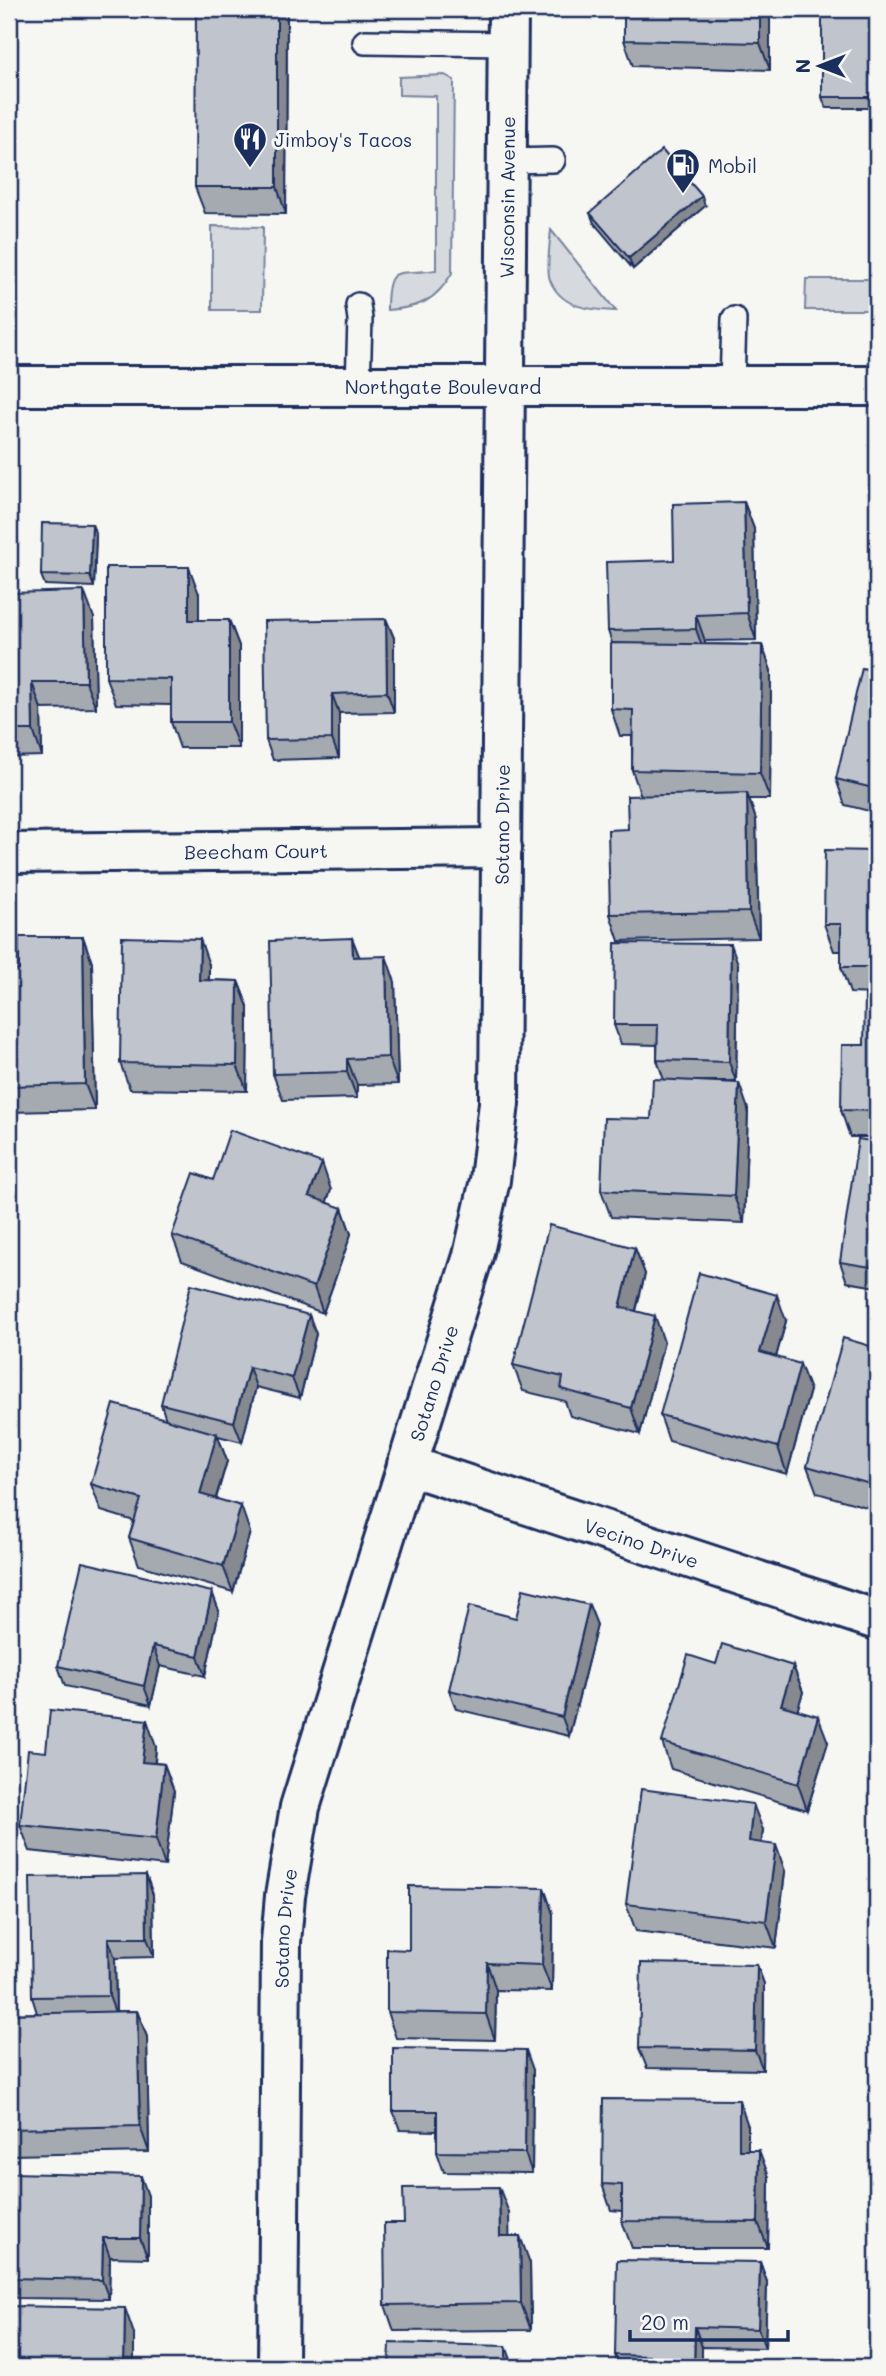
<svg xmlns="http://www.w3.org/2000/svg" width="886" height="2376" font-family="Mali,sans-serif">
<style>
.green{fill:#d6d9dd;stroke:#78849e;stroke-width:2}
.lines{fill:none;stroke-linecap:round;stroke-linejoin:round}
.service-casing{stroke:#1b2f5e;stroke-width:28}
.minor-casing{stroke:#1b2f5e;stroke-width:44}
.secondary-casing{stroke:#1b2f5e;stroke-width:44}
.service{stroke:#f6f6f2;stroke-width:23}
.minor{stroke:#f6f6f2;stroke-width:38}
.secondary{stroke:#f6f6f2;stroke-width:38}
.wall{fill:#a5a9b0;stroke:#1b2f5e;stroke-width:2}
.shaded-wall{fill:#868990;stroke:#1b2f5e;stroke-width:2}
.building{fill:#c0c4cd;stroke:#1b2f5e;stroke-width:2}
.labels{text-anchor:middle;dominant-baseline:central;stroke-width:6;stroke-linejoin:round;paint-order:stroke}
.poi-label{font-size:19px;fill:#1b2f5e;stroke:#f6f6f2;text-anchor:start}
.street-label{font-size:19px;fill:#1b2f5e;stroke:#f6f6f2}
</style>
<rect width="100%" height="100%" fill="#f6f6f2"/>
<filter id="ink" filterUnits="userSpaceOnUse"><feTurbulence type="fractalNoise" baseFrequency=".0143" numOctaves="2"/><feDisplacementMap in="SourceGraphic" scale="14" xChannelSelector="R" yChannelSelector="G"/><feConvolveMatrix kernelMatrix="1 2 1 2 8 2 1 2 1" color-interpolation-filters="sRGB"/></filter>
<g filter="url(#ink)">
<path class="green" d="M445,75l9,5 -2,193c-16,28 -33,35 -65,37 0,-48 10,-34 49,-40v-174l-37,-1v-18z
M212,226l51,1 -1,83h-50z
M551,230l65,81c-26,-1 -55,-3 -66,-31 -4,-10 0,-39 1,-50z
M806,279h71v31h-72z"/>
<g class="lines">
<g class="service-casing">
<path id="service" d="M365,42l143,2
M506,161l47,-1
M732,386l2,-67
M358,387l2,-68 -2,-14"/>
</g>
<g class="minor-casing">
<g id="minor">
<path id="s1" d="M9,853l493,-5"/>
<path id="s2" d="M407,1465l470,155"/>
<path id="s3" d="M278,2367l3,-425 4,-46 15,-89 173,-551 17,-76 9,-77 9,-1094"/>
</g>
</g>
<g class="secondary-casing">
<g id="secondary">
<path id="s4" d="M9,386h868"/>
</g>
</g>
<use href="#service" class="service"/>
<use href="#minor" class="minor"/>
<use href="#secondary" class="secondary"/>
</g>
<path class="wall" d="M287,9l-1,205 -81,-1 -10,-26z
M770,9v61l-137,-4 -9,-26z
M877,9v99h-51l-4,-11z
M705,206l-72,63 -39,-46 -4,-10z
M744,502l10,27 2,111 -51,1v3l57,1 9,26 -1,128h-21l7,21 3,118 -140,3 -9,-27 18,-85 13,-33 -9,-26v-34h-12l-9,-27 1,-66 -4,-12 66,-71z
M96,535l-2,52 -49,-2 -4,-10z
M9,593l85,25 2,90 -55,1 1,47 -33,1z
M199,594v26h30l10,26v102h-59l-9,-26v-17l-55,-1 -10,-26z
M386,619l8,19v74l-55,1v45l-66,2 -7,-20z
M877,671v142l-32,-8 -9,-26z
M877,851v143l-27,-1 -9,-26v-16h-7l-10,-27z
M83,937l9,26 3,147 -86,2v-142h10z
M352,938l7,18 36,26 3,102 -41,1v13l-74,2 -10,-26z
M738,964l-2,117h-51l63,28 -4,114 -133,-6 -10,-27 50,-71 13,-39 -7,-20v-15l-36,-1 -7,-19z
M209,965v15l29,1 10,26 -1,84 -117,-2 -10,-26z
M877,994v143h-27l-9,-27 23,-65z
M877,1142v145l-30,-5 -7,-20z
M213,1180l118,10 -5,13 16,5 9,26 -28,79 -141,-52 -10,-26z
M635,1248l10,26 -9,37 28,31 -24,92 -70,-18 -5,-15 -42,-10 -10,-26z
M309,1315l7,19 -16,64 -44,-11 -14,55 -24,-6 9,25 -11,38 34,33 -17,60 -94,-27 -10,-27 5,-17 -33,-10 -10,-27 75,-64 -5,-16z
M786,1321l-10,36 34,33 -23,84 -118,-33 -9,-26z
M877,1348v162l-60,-17 -10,-27z
M212,1592l7,19 -14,65 -45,-10 -9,39 -86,-19 -7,-20z
M589,1605l8,20 -28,111 -113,-27 -7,-19 67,-72z
M716,1664l77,2 10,26 -6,18 31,32 -21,68 -136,-41 -9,-27z
M156,1747l-1,16 9,1 10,27 -9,75 -135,-15 -10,-26 26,-73z
M763,1830l-2,13 24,28 -9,77 -140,-17 -10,-27z
M146,1875l7,20 1,62 -39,1 1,53h21l10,26 2,115 -137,3 -3,-10v-131l28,-1 -5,-16z
M544,1888l9,26 -1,77 -56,-1 -1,50 -99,-2 -9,-26 22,-62z
M757,1965l7,19 -1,86 -116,-2 -8,-20z
M533,2070l-1,103 -88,-1 -7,-20v-21l-37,-1 -7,-19z
M748,2126v24l21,27 -1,71h-136l-10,-27v-10l-11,-1 -9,-26z
M148,2196v62l-38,-1 -1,42 -93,-1 -7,-20z
M509,2213v23l21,27 1,67 -137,1 -9,-26 19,-82z
M760,2262l7,20 -2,66 -63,-1v20h-83l-4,-12z"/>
<path class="shaded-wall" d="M277,9h10l-1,205 -9,-27z
M760,9h10v61l-10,-27z
M702,196l3,10 -72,63 -4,-11z
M744,502l10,27 2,111 -9,-27z
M92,524l4,11 -2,52 -4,-11z
M189,567l10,27v52l-10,-26z
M84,591l10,27 2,90 -10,-26z
M696,615l9,26v14l-9,-26z
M386,619l8,19v74l-7,-20z
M229,620l10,26v102l-10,-26z
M762,645l9,26 -1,128 -10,-26z
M32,682l9,27 1,47 -9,-26z
M332,694l7,19v45l-7,-19z
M747,793l9,27 3,118 -10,-26z
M83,937l9,26 3,147 -10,-26z
M352,938l10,26 -9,-7z
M200,939l9,26 -1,41 -9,-26z
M731,944l7,20 -2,117 -7,-19z
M386,956l9,26 3,102 -10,-27z
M238,981l10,26 -1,84 -10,-26z
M347,1059l10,26v13l-10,-26z
M739,1083l9,26 -4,114 -10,-27z
M322,1163l9,27 -12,33 -10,-27z
M342,1208l9,26 -28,79 -9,-26z
M635,1248l10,26 -15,59 -10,-26z
M777,1295l9,26 -16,57 -10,-26z
M309,1315l7,19 -16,64 -8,-20z
M655,1316l9,26 -24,92 -9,-26z
M800,1364l10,26 -23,84 -9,-27z
M249,1367l7,20 -14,55 -8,-20z
M217,1434l10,27 -18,59 -9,-26z
M241,1506l9,26 -17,60 -10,-26z
M212,1592l7,19 -14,65 -7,-20z
M589,1605l8,20 -28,111 -7,-19z
M153,1646l7,20 -9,39 -7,-19z
M793,1666l10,26 -12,39 -10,-26z
M818,1716l10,26 -21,68 -9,-26z
M147,1720l9,27 -4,42 -10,-27z
M164,1764l10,27 -9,75 -9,-27z
M753,1804l10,26 -5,38 -9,-27z
M776,1845l9,26 -9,77 -10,-27z
M146,1875l7,20 1,62 -7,-19z
M544,1888l9,26 -1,77 -10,-26z
M108,1938l7,20 1,57 -7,-19z
M487,1963l9,27 -1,50 -9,-26z
M757,1965l7,19 -1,86 -8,-20z
M137,2011l10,26 2,115 -9,-26z
M526,2050l7,20 -1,103 -7,-20z
M739,2100l9,26v51l-9,-27z
M759,2150l10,27 -1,71 -10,-26z
M141,2176l7,20v62l-8,-20z
M499,2187l10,26 1,50 -10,-27z
M520,2236l10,27 1,67 -10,-27z
M103,2238l7,19 -1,42 -7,-19z
M760,2262l7,20 -2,66 -7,-19z
M125,2308l9,26v33h-10z
M695,2327l7,20v20h-8z
M506,2346l7,19v2h-7z"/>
<path class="building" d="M196,9h81v178h-82z
M624,9h136v34l-136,-3z
M822,9h55v88h-55z
M662,150l40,46 -73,62 -39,-45z
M744,502l3,111 -51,2v14l-88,2 -2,-69 68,-2 -1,-56z
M42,523l50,1 -2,52 -49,-1z
M106,567h83v53h40v102h-58v-43l-65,-1z
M84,591l2,91h-54l1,48h-24v-137z
M386,619l1,73 -55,2v45l-66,1 -2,-119z
M611,643l151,2 -2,128 -128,-3 1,-60 -22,-1z
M862,668l15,3v118l-41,-10z
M747,793l2,119 -139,2 -2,-84 20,-1 -1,-33z
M825,850l52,1v116h-36v-43h-17z
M19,937h64l2,147 -76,2v-116h10z
M122,937l78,2 -1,41 39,1 -1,84 -117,-2z
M352,938l1,19 33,-1 2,101 -41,2v13l-74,2 -3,-133z
M615,943l116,1 -2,118 -72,-2 1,-35h-44z
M865,994h12v117l-36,-1 1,-65h22z
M653,1079l86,4 -5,113 -133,-6 3,-72 47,1z
M230,1130l92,33 -13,33 33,12 -28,79 -142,-52 22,-62 19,7z
M858,1139l19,3v126l-37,-6z
M549,1225l86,23 -15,59 35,9 -24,92 -70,-19 2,-12 -50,-12z
M699,1273l78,22 -17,57 40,12 -22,83 -118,-32z
M191,1284l118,31 -17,63 -43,-11 -15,55 -73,-18z
M843,1338l34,10v138l-70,-20z
M114,1404l103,30 -17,60 41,12 -18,60 -94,-28 12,-39 -50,-15z
M82,1562l130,30 -14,64 -45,-10 -9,40 -86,-20z
M523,1589l66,16 -27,112 -113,-27 20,-84 47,12z
M722,1644l71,22 -12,39 37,11 -20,68 -136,-42 26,-87 28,9z
M50,1710l97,10 -5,42 22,2 -8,75 -136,-14 8,-75 18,2z
M641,1789l112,15 -4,37 27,4 -10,76 -140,-17z
M146,1875l1,63h-39l1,58 -77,1 -2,-120z
M409,1886l135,2 -2,77 -55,-2 -1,51 -99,-2v-63l22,1z
M641,1963l116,2 -2,85 -116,-2z
M137,2011l3,115 -131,3v-115z
M393,2048l133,2 -1,103 -88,-1v-41h-44z
M603,2099l136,1v50h20l-1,72 -136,-1v-36l-20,-1z
M10,2173l131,3 -1,62h-37l-1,42 -93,-2z
M499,2187l1,49h20l1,67 -136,2 -1,-82h20l-1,-35z
M617,2260l143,2 -2,67 -63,-2 -1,40h-45v-11l-34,-1z
M9,2306l116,2 -1,59h21h-136z
M390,2343l116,3v21h-117z"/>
</g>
<defs>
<g id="restaurant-pin" transform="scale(1.75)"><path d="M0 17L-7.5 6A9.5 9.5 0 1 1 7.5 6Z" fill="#1b2f5e" stroke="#f6f6f2"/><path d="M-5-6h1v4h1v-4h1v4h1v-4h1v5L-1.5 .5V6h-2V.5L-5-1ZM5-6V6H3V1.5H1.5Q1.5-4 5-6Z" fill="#fff"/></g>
<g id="fuel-pin" transform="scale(1.75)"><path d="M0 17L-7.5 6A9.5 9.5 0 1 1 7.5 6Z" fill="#1b2f5e" stroke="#f6f6f2"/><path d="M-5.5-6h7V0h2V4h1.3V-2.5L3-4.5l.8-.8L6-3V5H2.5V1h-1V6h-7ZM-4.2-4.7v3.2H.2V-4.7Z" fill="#fff"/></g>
</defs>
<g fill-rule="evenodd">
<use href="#restaurant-pin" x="250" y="139"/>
<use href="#fuel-pin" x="683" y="165"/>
</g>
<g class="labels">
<g class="poi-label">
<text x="274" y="139">Jimboy's Tacos</text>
<text x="708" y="165">Mobil</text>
</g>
<g class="street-label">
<text stroke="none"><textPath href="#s3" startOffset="2200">Wisconsin Avenue</textPath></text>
<text stroke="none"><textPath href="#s4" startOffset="434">Northgate Boulevard</textPath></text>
<text stroke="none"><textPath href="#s3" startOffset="1573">Sotano Drive</textPath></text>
<text stroke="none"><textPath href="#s1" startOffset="247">Beecham Court</textPath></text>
<text stroke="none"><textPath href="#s3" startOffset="1006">Sotano Drive</textPath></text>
<text stroke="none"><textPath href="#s2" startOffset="247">Vecino Drive</textPath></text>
<text stroke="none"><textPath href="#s3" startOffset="439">Sotano Drive</textPath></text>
</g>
</g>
<rect width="886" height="2376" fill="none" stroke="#f6f6f2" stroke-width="35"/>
<rect x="18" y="18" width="851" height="2341" fill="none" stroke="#1b2f5e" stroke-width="2.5" filter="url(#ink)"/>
<g transform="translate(820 66) rotate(270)" stroke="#f6f6f2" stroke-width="5" paint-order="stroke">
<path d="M0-5L12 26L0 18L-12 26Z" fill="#1b2f5e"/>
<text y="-10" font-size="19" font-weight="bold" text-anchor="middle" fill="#1b2f5e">N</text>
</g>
<path d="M630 2330v10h158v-10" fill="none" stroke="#1b2f5e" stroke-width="3.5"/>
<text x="641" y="2330" font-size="21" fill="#1b2f5e" stroke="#f6f6f2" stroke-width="5" paint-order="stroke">20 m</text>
</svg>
